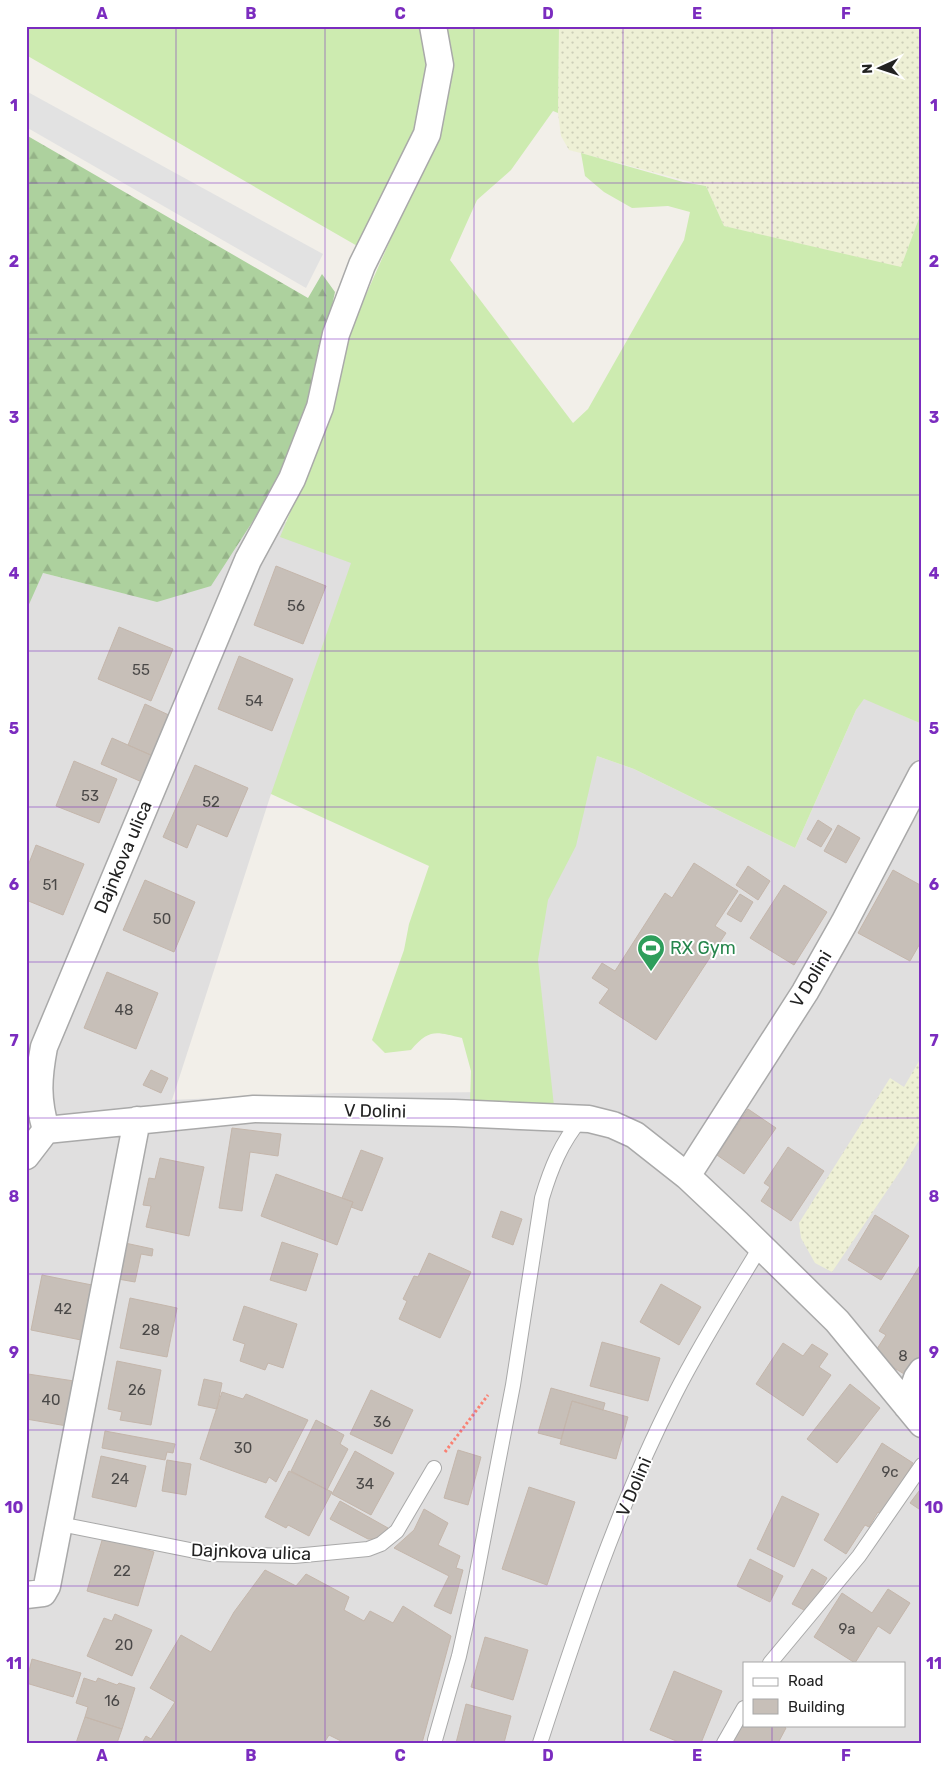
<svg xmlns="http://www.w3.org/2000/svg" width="948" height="1769" font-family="Rubik,sans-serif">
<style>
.residential{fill:#e0dfdf;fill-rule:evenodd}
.farmland{fill:url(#farmland-dots)}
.grass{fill:#cdebb0}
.forest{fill:url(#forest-firs)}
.parking{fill:#e2e2e2}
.building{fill:#c7bfb8;stroke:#c4b6ab}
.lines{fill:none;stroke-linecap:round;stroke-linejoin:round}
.service-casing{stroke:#a9a9a9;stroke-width:16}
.minor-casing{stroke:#a9a9a9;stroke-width:29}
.path{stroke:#fa8072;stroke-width:3;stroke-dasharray:2.5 2.5;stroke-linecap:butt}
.service{stroke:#fff;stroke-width:14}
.minor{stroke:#fff;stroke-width:26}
.grid{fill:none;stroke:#7b2cbf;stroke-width:1;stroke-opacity:0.55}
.labels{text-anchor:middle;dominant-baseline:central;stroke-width:4;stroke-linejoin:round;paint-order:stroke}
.number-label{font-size:15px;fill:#4b4948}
.street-label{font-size:18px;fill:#222;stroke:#fff}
.leisure-label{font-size:18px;fill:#27864d;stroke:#fff;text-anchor:start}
.neatline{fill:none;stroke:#7b2cbf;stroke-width:2}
.grid-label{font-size:16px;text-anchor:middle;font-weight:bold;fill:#7b2cbf}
</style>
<defs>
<pattern id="farmland-dots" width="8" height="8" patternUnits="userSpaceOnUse" patternTransform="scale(1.25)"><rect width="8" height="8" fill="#eef0d5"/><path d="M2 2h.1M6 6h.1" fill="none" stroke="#ccceb7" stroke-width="1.8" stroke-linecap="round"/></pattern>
<pattern id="forest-firs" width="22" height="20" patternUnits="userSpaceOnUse" patternTransform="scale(1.25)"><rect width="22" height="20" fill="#add19e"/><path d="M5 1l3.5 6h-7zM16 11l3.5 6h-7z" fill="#95b388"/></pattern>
</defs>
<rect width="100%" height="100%" fill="#f2efe9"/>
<path class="residential" d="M234,502l123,48 -50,236 -36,8 -99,306 162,-7 200,-1 -2,-172 65,-164 37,13 161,79 61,-138 8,-12 58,26v1019h-896v-1147l17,-23 83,21zM744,1663h160v62h-160z"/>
<path class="farmland" d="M559,26h363v184l-21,58 -177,-42 -18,-40 -137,-36 -8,-14 -3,-23z
M922,1056v79l-19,32 -71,105 -17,-9 -14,-25 -2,-15 91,-145 14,9z"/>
<path class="grass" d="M26,26h399l5,33 -13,75 -58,113 -333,-192z
M442,26h117l-1,87 -5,-2 -42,59 -34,30 -27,60 123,163 15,-14 96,-169 6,-28 -22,-6 -36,2 -28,-16 -19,-16 -4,-23 102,29 23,4 18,40 177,41 21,-57v514l-58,-25 -8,11 -61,138 -161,-79 -37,-13 -21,90 -28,54 -10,60 16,146 -84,-1 1,-34 -9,-33c-26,-6 -32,-10 -51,12l-26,3 -13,-13 32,-90 5,-26 20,-58 -158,-72 80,-231 -71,-26c27,-67 59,-132 69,-204l83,-187z"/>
<path class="forest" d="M26,135l282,163 14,-24 13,18 -25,116 -26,65 -73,113 -54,16 -114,-29 -17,38z"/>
<path class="parking" d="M26,91l297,163 -17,34 -280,-161z"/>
<path class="building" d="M276,566l50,20 -23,58 -49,-19z
M119,627l54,22 -22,52 -53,-22z
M239,656l54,23 -21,52 -54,-22z
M145,704l26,12 -18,40 -25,-11z
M112,738l41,18 -11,26 -41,-18z
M74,761l43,18 -18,44 -43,-17z
M195,765l53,23 -21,49 -30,-13 -10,24 -24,-11z
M818,820l14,9 -11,18 -14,-8z
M838,825l22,13 -14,25 -22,-12z
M36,845l48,19 -21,51 -37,-15v-29z
M694,863l44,28 -23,35 11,7 -70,107 -57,-37 10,-14 -17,-11 10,-15 13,8 50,-78 7,5z
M748,866l22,15 -12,19 -22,-15z
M893,870l29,16v54l-12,21 -52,-28z
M145,880l50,22 -21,50 -51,-22z
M784,885l43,27 -33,53 -44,-27z
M740,894l13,8 -12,20 -14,-8z
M107,972l51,21 -22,56 -52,-21z
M151,1070l17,8 -7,15 -18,-8z
M748,1109l28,19 -32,46 -27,-19z
M232,1128l49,6 -3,22 -28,-4 -8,59 -23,-3z
M788,1147l36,24 -33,50 -30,-20 9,-14 -6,-4z
M361,1150l22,8 -21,53 -11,-4 2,-5 -11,-4z
M160,1158l44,9 -15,69 -43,-9 5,-21 -8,-1 6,-27 6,1z
M276,1174l77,28 -16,43 -76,-29z
M501,1211l21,8 -9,26 -21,-8z
M875,1215l34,21 -28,44 -33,-20z
M282,1242l36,12 -12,37 -36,-11z
M125,1243l28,6 -1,7 -11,-2 -6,28 -17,-3z
M429,1253l42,19 -31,66 -41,-19 8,-18 -4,-2 11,-23 4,1z
M922,1262v95l-13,20 -36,-22 13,-20 -7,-4z
M42,1275l50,10 -11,55 -50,-10z
M661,1284l40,23 -22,38 -39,-23z
M130,1298l47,10 -10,49 -47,-9z
M244,1306l53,18 -14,44 -15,-5 -3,7 -25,-9 5,-17 -12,-4z
M602,1342l58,16 -12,43 -58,-15z
M783,1343l20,13 9,-12 16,10 -9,13 12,8 -28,41 -47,-32z
M117,1361l44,9 -10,55 -31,-5 2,-8 -14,-3z
M28,1374l46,7 -7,45 -41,-7z
M204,1379l18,4 -5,26 -19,-4z
M850,1384l30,24 -43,55 -30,-24z
M551,1388l54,15 -2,7 -31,-9 -11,38 -23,-6z
M371,1390l42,20 -21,44 -42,-20z
M222,1392l21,7 3,-5 62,26 -32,62 -7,-5 -3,6 -66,-24z
M572,1401l56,16 -12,42 -56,-15z
M316,1420l28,15 -4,9 8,5 -21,41 -36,-19z
M105,1431l70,13 -2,9 -6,-1 -2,8 -63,-12z
M882,1443l31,20 -31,52 -4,-3 -9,15 -4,-2 -19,29 -22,-14z
M458,1450l23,7 -13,48 -24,-7z
M355,1451l39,22 -23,42 -39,-21z
M101,1456l45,10 -10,41 -44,-10z
M167,1460l24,4 -5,31 -24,-4z
M289,1471l43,21 -23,44 -21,-11 -2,3 -21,-11z
M529,1487l46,15 -28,83 -45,-16z
M922,1487v24l-12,-8z
M782,1496l37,18 -25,53 -37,-18z
M340,1501l48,27 -11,11h-9l-38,-20z
M424,1509l24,14 -10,22 22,11 -4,12 7,2 -12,44 -17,-8 15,-30 -55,-28 20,-18z
M103,1537l51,15 -16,54 -51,-15z
M750,1559l33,17 -13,26 -33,-16z
M812,1569l15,9 -19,34 -16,-8z
M265,1570l31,16 10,-12 43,23 -5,13 20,11 6,-10 23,12 10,-17 48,30 -29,107h-77l-16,-8 -5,8h-182l4,-7 5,3 24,-37 -25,-14 31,-53 30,17 23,-40z
M888,1589l22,14 -20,31 -12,-8 -23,37 -41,-26 28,-44 30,20z
M115,1614l37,16 -20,46 -45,-20 17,-38 8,3z
M485,1637l43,13 -15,50 -42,-13z
M32,1659l49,14 -8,24 -47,-14z
M674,1671l48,20 -21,52h-20l-31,-13z
M84,1678l12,4 2,-4 19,7 2,-2 16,5 -13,41 -37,-12 3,-10 -12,-4z
M466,1704l45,12 -7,27h-48z
M85,1717l37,12 -5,14h-41z
M744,1719v6h38l4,3 -8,15h-47z"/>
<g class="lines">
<g class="service-casing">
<path id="service" d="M60,1524l150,30 84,2 74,-7 13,-5 16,-13 37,-63
M770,1663l89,-107 63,-91
M435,1740l24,-84 14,-63 40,-208 29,-187c9,-30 19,-55 39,-79
M540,1743c38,-117 79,-240 135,-349 26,-51 56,-99 86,-148
M724,1743l20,-35"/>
</g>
<g class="minor-casing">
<path id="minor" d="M46,1130l208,-21 200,4 135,6 24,6 22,10 52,41 50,47 100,98 85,103
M26,1156l20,-26c-9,-31 -8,-51 -2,-83l204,-487 44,-81 28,-72 16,-73 26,-69 65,-131 13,-69 -7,-39
M687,1176l118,-184 39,-69 78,-149
M907,1406l10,-28 5,-7
M26,1595l17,-2 4,-7 90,-466"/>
</g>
<path class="path" d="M445,1452l43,-57"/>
<use href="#service" class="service"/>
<use href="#minor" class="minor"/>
</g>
<path class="grid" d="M176,26v1717M325,26v1717M474,26v1717M623,26v1717M772,26v1637M26,183h896M26,339h896M26,495h896M26,651h896M26,807h896M26,962h896M26,1118h896M26,1274h896M26,1430h896M26,1586h896M772,1725v18"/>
<defs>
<g id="stadium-pin" transform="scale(1.4375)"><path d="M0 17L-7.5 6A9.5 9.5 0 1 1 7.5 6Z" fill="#2e9e5b" stroke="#fff"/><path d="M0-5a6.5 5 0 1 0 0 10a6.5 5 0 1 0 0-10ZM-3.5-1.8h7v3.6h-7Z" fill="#fff"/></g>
</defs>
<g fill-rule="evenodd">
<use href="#stadium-pin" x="651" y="948"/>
</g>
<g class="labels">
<g class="number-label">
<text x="296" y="606">56</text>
<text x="141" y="670">55</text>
<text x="254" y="701">54</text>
<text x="90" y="796">53</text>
<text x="211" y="802">52</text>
<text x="50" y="885">51</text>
<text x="162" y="919">50</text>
<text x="124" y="1010">48</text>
<text x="63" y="1309">42</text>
<text x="151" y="1330">28</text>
<text x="903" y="1356">8</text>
<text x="137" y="1390">26</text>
<text x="51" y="1400">40</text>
<text x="382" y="1422">36</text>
<text x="243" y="1448">30</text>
<text x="890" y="1472">9c</text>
<text x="120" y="1479">24</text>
<text x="365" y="1484">34</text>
<text x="122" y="1571">22</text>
<text x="847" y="1629">9a</text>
<text x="124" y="1645">20</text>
<text x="112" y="1701">16</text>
</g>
<g class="street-label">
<text transform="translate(123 857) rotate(-67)">Dajnkova ulica</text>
<text transform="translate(811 979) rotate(-59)">V Dolini</text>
<text transform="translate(375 1111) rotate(1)">V Dolini</text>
<text transform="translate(634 1487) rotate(-67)">V Dolini</text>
<text transform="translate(251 1552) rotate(2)">Dajnkova ulica</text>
</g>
<g class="leisure-label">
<text x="670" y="948">RX Gym</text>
</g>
</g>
<rect width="948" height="1769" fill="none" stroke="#ffffff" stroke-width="55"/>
<rect x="743" y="1662" width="162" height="65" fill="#ffffff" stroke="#a7a7a7"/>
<rect x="753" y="1678" width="25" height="8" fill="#ffffff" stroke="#a7a7a7"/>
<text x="788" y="1686" font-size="15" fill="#222222">Road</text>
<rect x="753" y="1699" width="25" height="15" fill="#c7bfb8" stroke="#a7a7a7"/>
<text x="788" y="1712" font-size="15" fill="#222222">Building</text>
<g transform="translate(880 68) rotate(267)" stroke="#ffffff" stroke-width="4" paint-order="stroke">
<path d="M0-4L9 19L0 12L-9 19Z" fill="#222222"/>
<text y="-8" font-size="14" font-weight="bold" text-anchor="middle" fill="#222222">N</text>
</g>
<rect x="28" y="28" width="892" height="1714" class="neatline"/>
<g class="grid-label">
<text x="102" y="19">A</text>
<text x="251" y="19">B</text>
<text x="400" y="19">C</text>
<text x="548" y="19">D</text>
<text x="697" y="19">E</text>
<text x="846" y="19">F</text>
<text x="14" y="111">1</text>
<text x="934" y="111">1</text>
<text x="14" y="267">2</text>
<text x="934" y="267">2</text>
<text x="14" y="423">3</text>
<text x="934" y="423">3</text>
<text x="14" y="579">4</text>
<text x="934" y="579">4</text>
<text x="14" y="734">5</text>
<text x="934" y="734">5</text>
<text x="14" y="890">6</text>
<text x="934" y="890">6</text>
<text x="14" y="1046">7</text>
<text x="934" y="1046">7</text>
<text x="14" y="1202">8</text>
<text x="934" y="1202">8</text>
<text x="14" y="1358">9</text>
<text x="934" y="1358">9</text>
<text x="14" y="1513">10</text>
<text x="934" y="1513">10</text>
<text x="14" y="1669">11</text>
<text x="934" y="1669">11</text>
<text x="102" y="1761">A</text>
<text x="251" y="1761">B</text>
<text x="400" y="1761">C</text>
<text x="548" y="1761">D</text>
<text x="697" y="1761">E</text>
<text x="846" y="1761">F</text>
</g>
</svg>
